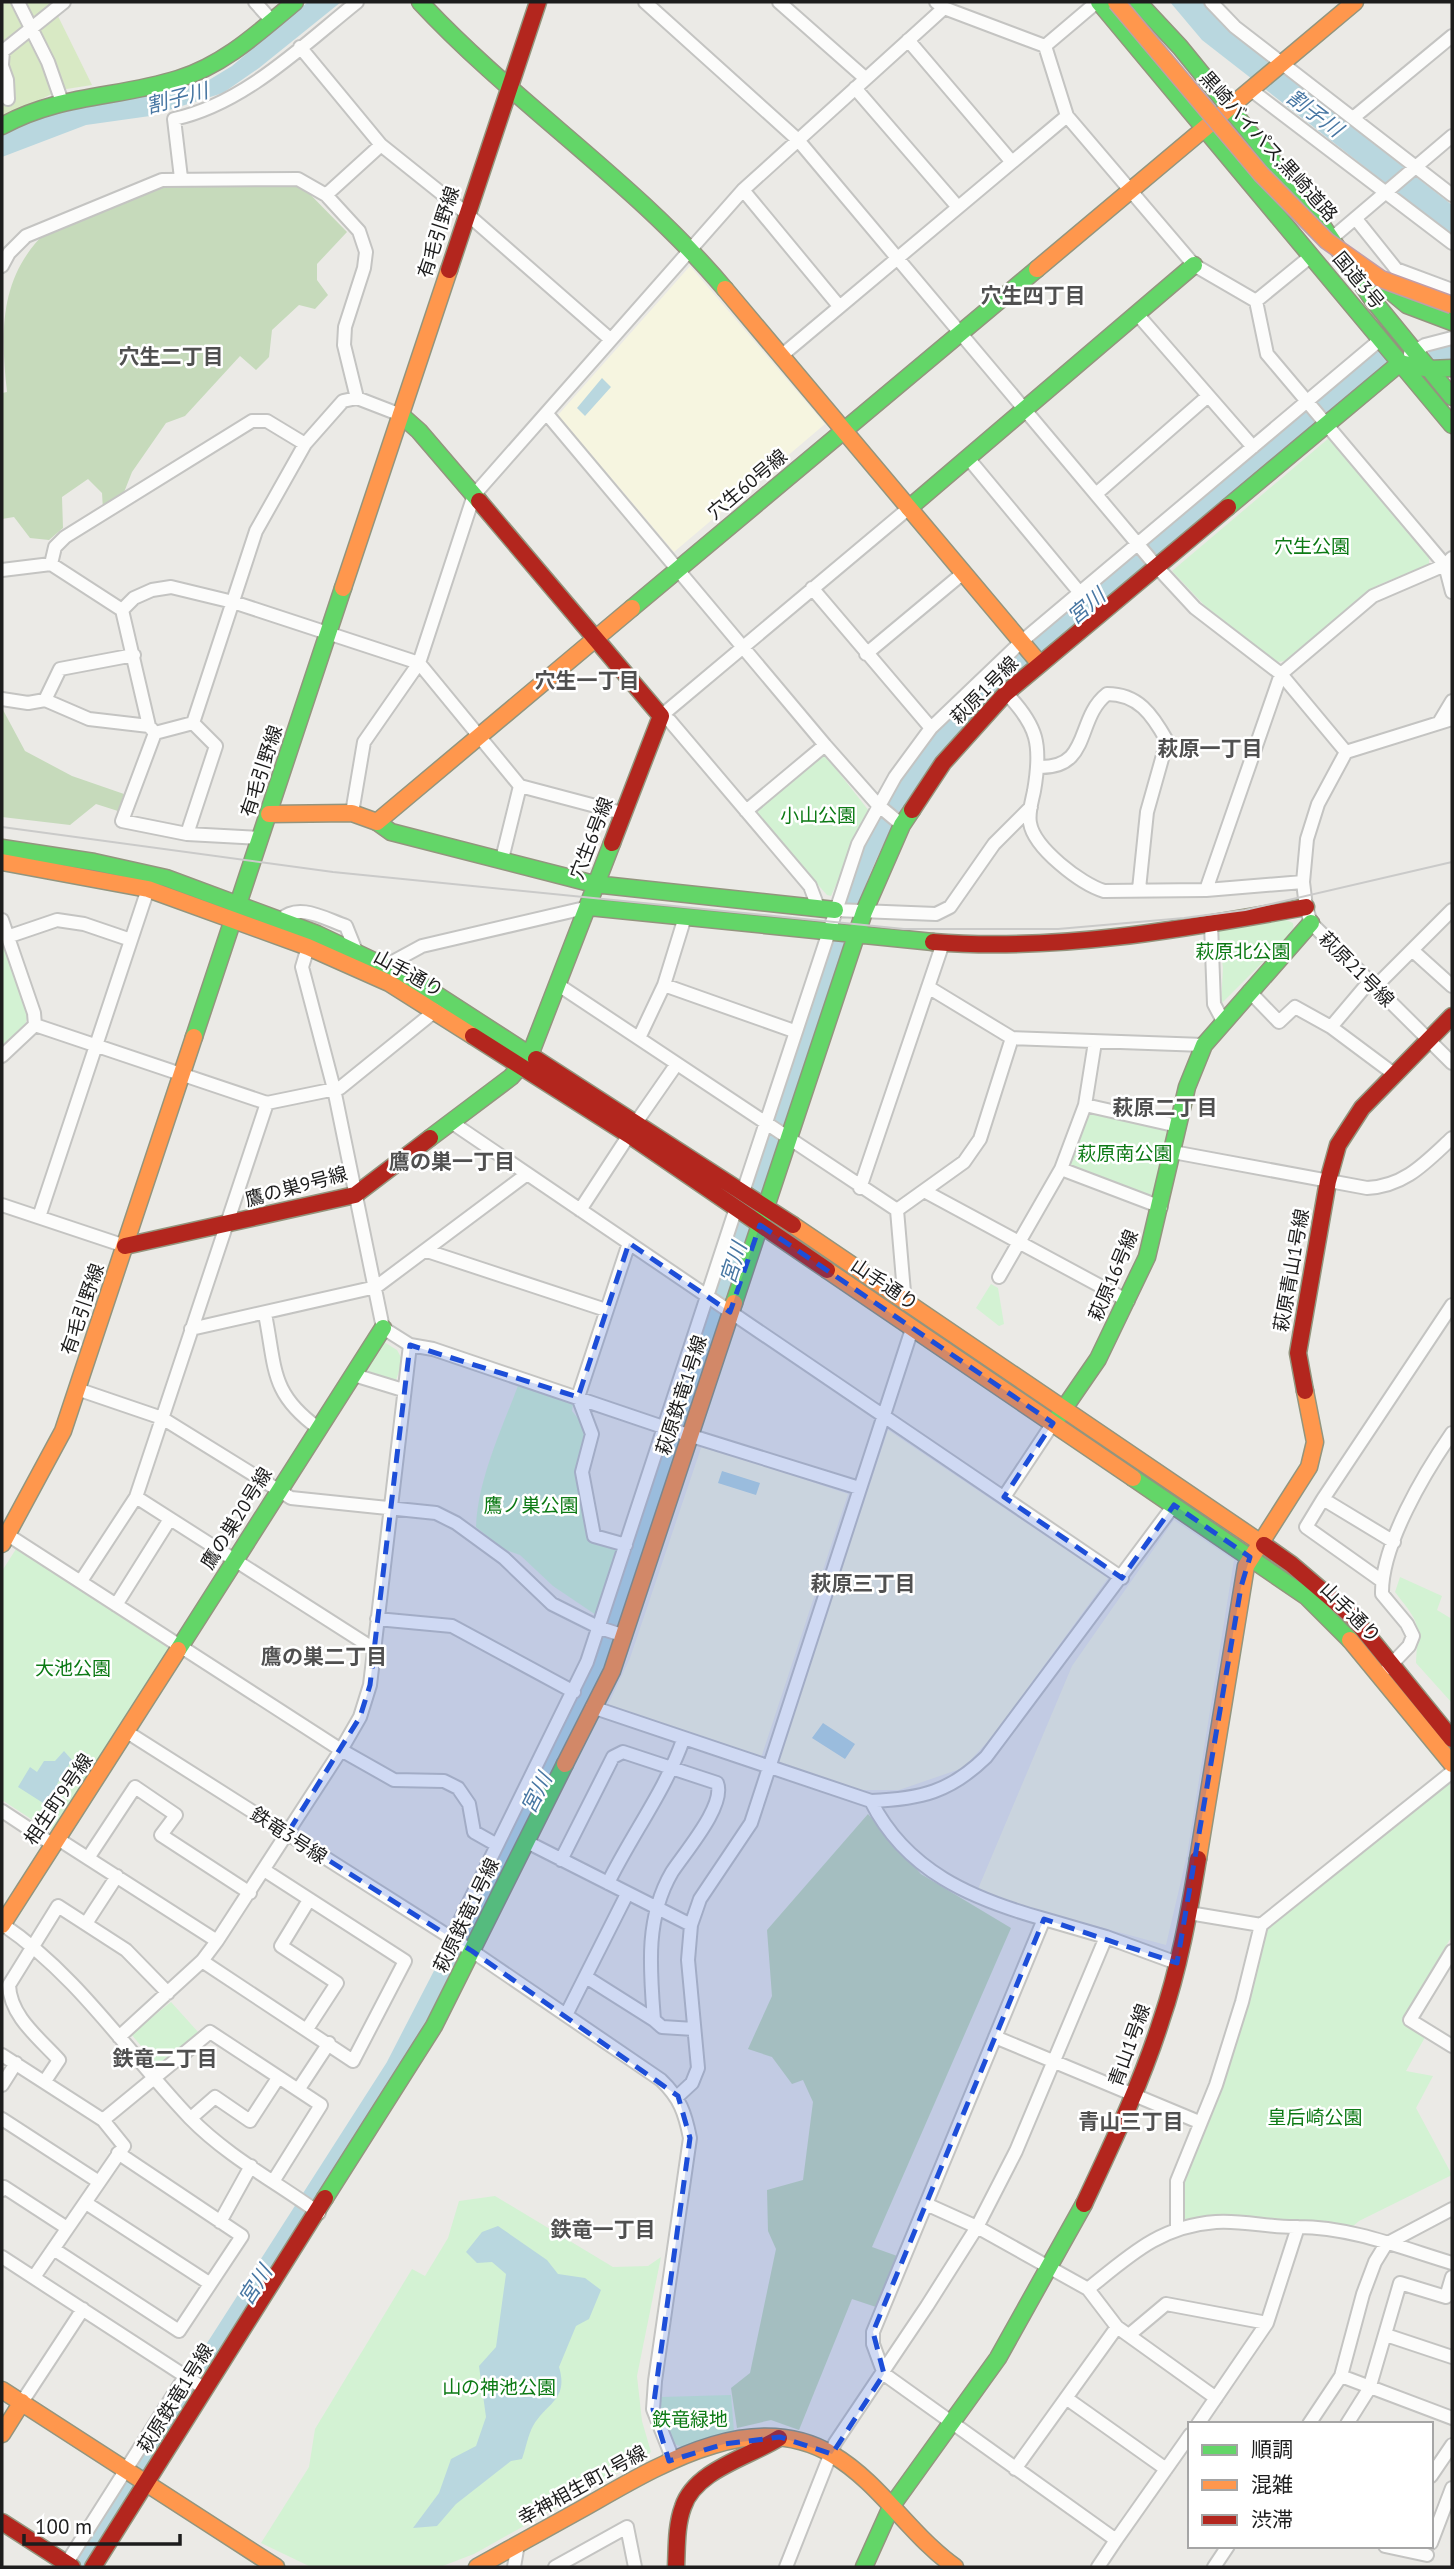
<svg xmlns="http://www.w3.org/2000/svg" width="1454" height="2569" font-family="'PT Sans','Noto Sans JP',sans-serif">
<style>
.education{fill:#f6f5e0}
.grass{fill:#d8e9c4}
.forest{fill:#c6dabb}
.park{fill:#d3f2d3}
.water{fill:#b9d7df}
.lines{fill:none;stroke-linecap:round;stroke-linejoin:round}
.river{stroke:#b9d7df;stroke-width:19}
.street-casing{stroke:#c4c4c2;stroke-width:16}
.fast-casing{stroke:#93957e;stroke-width:19}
.slow-casing{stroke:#93957e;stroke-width:19}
.jam-casing{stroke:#93957e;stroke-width:19}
.street{stroke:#fcfcfb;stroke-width:12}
.fast{stroke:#63d668;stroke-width:16}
.slow{stroke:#ff974d;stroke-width:16}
.jam{stroke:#b3261e;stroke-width:16}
.tram{stroke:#cacac9;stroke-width:2}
.slow-bridge-casing{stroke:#c09ea8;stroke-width:19;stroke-linecap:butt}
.slow-bridge{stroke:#ff974d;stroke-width:16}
.marked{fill:#1d4ed8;fill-opacity:0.2;stroke:#1d4ed8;stroke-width:5;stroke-dasharray:14 9;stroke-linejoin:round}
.labels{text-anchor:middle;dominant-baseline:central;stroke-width:5;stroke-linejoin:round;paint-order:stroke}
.street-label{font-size:19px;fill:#1d1d1d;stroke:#fff}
.park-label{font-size:19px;fill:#0d7a15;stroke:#fff}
.water-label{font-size:21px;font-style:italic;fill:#4877a3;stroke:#fff}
.neighbourhood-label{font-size:21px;font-weight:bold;fill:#505050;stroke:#fff}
</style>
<rect width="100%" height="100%" fill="#ebeae6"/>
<path class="education" d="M690,266l135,158 -151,128 -116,-137z
M888,1430l220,148 -116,159 -29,31 -64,22h-37l-85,-28z
M702,1445l146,49 -87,264 -153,-53 22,-47z
M1174,1520l60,40 -47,295 -21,90 -151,-41 -37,-15 94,-223z"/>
<path class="grass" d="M2,2h49l41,83 -32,5 -58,28z"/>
<path class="forest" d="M298,182l49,50 -30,32v16l11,15 -13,14 -16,-4 -27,25 -3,27 -13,13 -16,-14 -55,60 -19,7 -34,49 -13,33 -16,5 -1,-17 -14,-14 -26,18 1,31 -14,12 -19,-2 -16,-21 -12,2v-126l5,-1c-7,-64 -7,-117 41,-162l115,-47z
M2,708l23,43 47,25 52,18 -6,17 -22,-7 -26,21 -68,-8z
M868,1814l53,60 90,54 -139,319 28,10 -21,51 -27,-9 -53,131 -28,-10 -34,8 -6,-40 19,-15 26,-124 -8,-18 -1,-41 36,-10 10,-78 -10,-22 -11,4 -20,-27 -24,-8 24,-53 -5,-66z"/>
<path class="park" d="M1329,438l100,120v6l-53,22 -90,75 -9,1 -72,-56 -33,-35z
M819,754l6,1 44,56 -38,85 -4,-1 -72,-82v-4z
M1286,920l7,3 1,8 -73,73 2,-36 -5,-37z
M2,941l26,73 -3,12 -23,20z
M1088,1110l85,20 -20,70 -85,-33z
M991,1284l7,4 6,36 -5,2 -23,-18z
M384,1342l13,8 6,11 -7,19h-16l-20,-7z
M519,1383l54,20 -1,8 16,20 -11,39 13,68 29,12 -23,65 -43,-29 -33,-31 -17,-6 -27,-22c2,-49 26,-98 43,-144z
M16,1549l150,95 2,6 -114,180h-6l-46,-30v-229z
M1400,1577l42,19 -5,14 15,9v84l-36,-40c2,-43 6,-36 -21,-71z
M1450,1781l2,155 -50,83 26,13 -22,39 27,5 -17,32 36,67 -93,46 -7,6c-22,-8 -46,-5 -70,-6 -34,-1 -66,-4 -99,-2l-1,-40 65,-168 20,-81z
M171,2002l28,31 -42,32 -26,-31z
M495,2196l118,71 35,-1 13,-9 -24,119 5,45 9,31 -29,19 -148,83 -34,13h-129l-50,-24 48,-76 6,-38 97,-160 13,7 23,-38 11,-37z
M731,2395l3,36 -50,17 -14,-6 -9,-26 -1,-19z"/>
<path class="water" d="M308,2h33l-82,66 -36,25 -73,23 -64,9 -84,32v-22l46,-23 35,-11 74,-6 52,-15 23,-14z
M1170,2h32l18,20 40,33 192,150v30l-250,-195z
M602,378l9,9 -26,29 -8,-8z
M722,1471l38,12 -4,12 -38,-12z
M823,1723l32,21 -10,15 -33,-21z
M64,1751l8,9 -15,24 6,3 -12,21 -33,-21 12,-20 7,5 7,-11h11z
M498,2226l49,34 11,14 27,4 16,12 -12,29 -13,7 -17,41c10,33 -13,36 -26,59 -5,9 -7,22 -11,33l-11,2 -55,43 -19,22 -24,2 26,-35 12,-34 25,-13 10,-29 -7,-51 17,-19 10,-73 -14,-12 -15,1 -11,-11 16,-20z"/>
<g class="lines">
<path class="river" d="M1438,355l14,-1
M849,902c31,-85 65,-138 127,-203l404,-343
M75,2567l320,-500 194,-376 22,-51 127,-402 21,-46 25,-92 52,-155"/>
<g class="street-casing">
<path id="street" d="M18,2l30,60 13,37
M255,2l17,19
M645,2l153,138 359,427 38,41 86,66 65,78
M779,2l86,76
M936,2l8,6 101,38 22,70 127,149 62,36 11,53 178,211 7,27
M1211,2l24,25 217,168
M908,40l103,121
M1045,46l52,-44
M300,47l81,98 85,68 144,126
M2,64l1,-13 61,-49
M2,66l5,14 1,19
M855,88l102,118
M1251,90l201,153
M1353,118l99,-82
M181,178l-7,-59c70,-15 128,-73 183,-117
M743,190l96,116
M326,195l55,-50
M1356,219l40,50 56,21
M1332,238l120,-102
M2,266l7,-13 17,-17 136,-56 136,-1 28,16 33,36 7,21 -2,16 -19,59 -1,18 13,53
M1256,301l55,-45
M1138,315l115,132
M1410,354l15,-9 27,-7
M781,356l286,-240
M547,414l278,331 53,60 24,20
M968,458l112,135
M1096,494l112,-98
M51,564l4,-17 10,-10 187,-116h15l38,23
M2,570l49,-6 71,46 27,116 6,7
M812,588l119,140
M122,610l12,-12 18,-8 19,-3 62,15 186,61 101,123 102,27
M866,654l96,-80
M1006,693c32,33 36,52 28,98 -2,10 -6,22 -4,32 4,25 51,61 74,68l102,-1 97,-8
M2,699l26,4 17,-3 44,19 60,7
M45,700l15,-31 74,-14
M1452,719l-106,33 -28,52 -11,35 -4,43 3,25 5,16 141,140
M1440,721l12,-20
M155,733l38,-10 63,-192 49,-87 38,-43 14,-3 44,17
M155,733l-33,88 65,13 74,4
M1038,767c54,2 37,-48 69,-73 31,0 45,20 60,47l-20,71 -8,77
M746,811l79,-66
M352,813l12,-71 55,-79 55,-168 269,-305 201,-182
M187,834l29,-88 -23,-23
M502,859l18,-73
M1206,890l75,-216 92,-78 72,-31 7,-7
M818,907l-8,-21 -140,-165 -9,-5 248,-208
M835,910l101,4 14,-7 44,-63 37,-37
M2,920l32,93 1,12
M280,920c19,-18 45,-1 66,6l10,25
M1211,924l3,80 9,17
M7,937l50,-17 27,4 47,16
M1412,950l40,36
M387,965l35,-19 167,-39
M557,984l340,226
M664,985l130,46
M928,987l84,51 192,7
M1375,987l77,-77
M1249,991l30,31 16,-15 36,20 63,47
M35,1025l232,78 73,-15 100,-81
M1331,1027l38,-45
M639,1038l25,-53 21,-68
M2,1056l33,-31
M1085,1105l93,21
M451,1122l671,456
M635,1124l41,-59
M1173,1152l194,36c38,-2 58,-25 85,-50
M1061,1169l100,38
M860,1188l83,-245
M743,1192l115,-348 37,-67 36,-49 90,-86 360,-303
M926,1192l202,109
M2,1205l123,41
M580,1210l49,-75
M39,1217l109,-328
M427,1251l179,59
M999,1277l62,-108 24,-64 10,-63
M905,1304l-8,-94 67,-48 16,-23 32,-101
M265,1314c11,55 5,79 53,114
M191,1329l185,-42 151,-113
M410,1345l23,4 233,79 193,60
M354,1375l49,15
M77,1389l85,29 129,80 145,15 20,10 48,35 48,46 48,24 25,8
M136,1497l238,152
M1004,1497l49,-74
M1323,1499l-17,28 76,54
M8,1535l333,215 53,30 50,1 14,7 11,16 5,28 23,13
M1394,1542l-71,-43 129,-194
M626,1545l-32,-9 -12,-64 10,-38 -14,-37 51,-154
M81,1581l55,-84 131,-394
M116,1605l54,-86
M377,1619l75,7 122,66
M1388,1668l21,-22 4,-10 -6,-12 -25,-30c-1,-49 43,-122 70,-161
M592,1707l279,94c50,-2 79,-9 115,-44l188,-252
M127,1732l345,219 189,129c19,18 24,33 29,58l-35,243 -2,28 17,43 -1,9
M871,1801c35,70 101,98 173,118
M2,1811l50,33
M58,1839l159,102
M525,1841l166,84
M88,1858l47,-71 41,28 -15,20 89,58
M561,1860l52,-103 10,-5 94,31c9,22 -32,69 -45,89 -27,46 -22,97 -18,148l-68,-43
M608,1883c24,-49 57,-92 75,-143
M87,1922l30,-46
M2,1924c76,51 126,129 188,194 37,38 86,64 129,95
M1261,1925l191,-153
M451,1939l136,-277 149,-454
M1452,1951l-42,69 42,26
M202,1961l151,100 52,-100 -141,-91
M566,2015l61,-121
M654,2020l8,7 32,2
M307,2029l30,-46 -56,-37 28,-46
M119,2037l83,-76 15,-20 124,-191 19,-33 10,-32 40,-340 -27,-17 -49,-239 -32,-122 6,-20
M995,2037l204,85
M2,2055l101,65 21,26 -90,131
M45,2081l14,-21c-20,-22 -49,-44 -50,-75l49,-79 68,44 42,43
M2,2085l14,-22
M298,2090l31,-47
M678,2096l14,-13 6,-15 -10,-108 3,-35 9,-26 51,-76 161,-494
M191,2118l24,-21 35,24 28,-43
M2,2119l97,63
M103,2120l107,-88 111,73 -47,75
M2,2190l2,-3 63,41
M86,2203l123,80
M926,2204l51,23 111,62 29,38 99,71
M220,2222l31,-56
M1177,2229v-48l39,-96 26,-83 19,-77 -72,-12
M55,2250l124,81 63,-95 -124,-83
M2,2257l203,132
M1088,2289c42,-34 72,-63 128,-67 27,-2 55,6 82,5
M1129,2335l37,-31 101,19
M1386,2335l66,22
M1341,2376l111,42
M1066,2398l100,71
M22,2402l61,-93
M1198,2424l69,-101 31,-96c53,0 104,21 154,36
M1309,2424l32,-48 22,-82 12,-32 11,-18 66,-35
M1347,2424l22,-35 31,-106 46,14 6,-20
M1015,2469l102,-142
M1431,2476l21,-31
M1116,2540l74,-105
M1431,2543l21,-55
M1385,2546l42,9
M66,2564l120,-189
M514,2567l4,-23
M555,2567l72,-40 8,40
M786,2567l49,-124 92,-137 50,-79 39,-76 90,-214
M1098,2567l18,-27 -232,-166 -11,-30v-12l171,-413 62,18 71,26
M1214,2567l14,-21"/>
</g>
<g class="fast-casing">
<path id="fast" d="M420,2c95,102 215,180 305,287
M1099,2l353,423
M1138,2l42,45 127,156 65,96 80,98
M2,126c58,-32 116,-28 176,-47 46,-14 81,-47 117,-77
M1370,274l37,31 45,17
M401,415l18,16 60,70
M1228,507l172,-144 29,6 23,-1
M909,508l285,-243
M632,608l405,-339
M377,822l14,10 203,52 241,26
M2,848l92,14 72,16 151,56 97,46 122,79
M589,907l344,35
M194,1037l149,-449
M430,1138l81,-61 19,-22 82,-212
M734,1303l130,-391 38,-87 10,-15
M1056,1420l42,-61 49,-102 40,-170 17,-42 107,-122
M1133,1478l174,119 43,43
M178,1650l205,-322
M325,2198l109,-172 131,-262
M864,2567l27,-60 107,-149 86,-154"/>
</g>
<g class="slow-casing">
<path id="slow" d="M1037,269l318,-267
M725,289l315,375
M343,588l106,-318
M269,814l83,-1 25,9 255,-214
M2,862l146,27 160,58 81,36 84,53
M793,1225l471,320
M827,1270l306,208
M2,1544l61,-113 131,-394
M1350,1640l102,124
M565,1764l47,-93 122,-368
M1198,1859l48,-293 63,-99 6,-25 -10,-51
M2,1925l176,-275
M2,2390l274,177
M2,2434l20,-32
M477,2567c34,-19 69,-38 103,-57 73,-41 170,-105 253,-55 47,28 77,80 122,112"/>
</g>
<g class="jam-casing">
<path id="jam" d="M449,270l89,-268
M479,501l182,215 -49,127
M912,810l31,-47 63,-70 222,-186
M933,942c125,10 250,-13 373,-35
M473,1036l156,99 198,135
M536,1059l257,166
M125,1246l230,-51 75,-57
M1305,1391l-7,-38 30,-172 10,-36 24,-37 90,-92
M1264,1545l27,19 62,53 99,122
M1084,2204c28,-60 57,-120 77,-183 18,-52 28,-108 37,-162
M2,2522l70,45
M93,2567l232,-369
M676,2567c1,-20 0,-41 7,-60 12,-37 66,-50 96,-69"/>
</g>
<use href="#street" class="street"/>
<use href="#fast" class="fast"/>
<use href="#slow" class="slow"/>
<use href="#jam" class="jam"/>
<path class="tram" d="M2,827l331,45 571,57h154l126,-11 61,-8 207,-48"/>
<g class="slow-bridge-casing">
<path id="slow-bridge" d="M1116,2l145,172 66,67 54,38 71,26"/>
</g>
<use href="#slow-bridge" class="slow-bridge"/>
</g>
<path class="marked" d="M760,1225l293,198 -49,74 118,81 52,-73 76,52 -9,30 -64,376 -133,-44 -171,413 11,42 -52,80 -52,-17 -56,7 -55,17 -16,-52 37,-271 -12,-42 -206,-145 -185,-117 73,-117 10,-32 40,-340 168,52 51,-154 101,69z"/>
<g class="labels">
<g class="street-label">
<text transform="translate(1269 146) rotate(48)">黒崎バイパス;黒崎道路</text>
<text transform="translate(438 232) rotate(-72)">有毛引野線</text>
<text transform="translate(1359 280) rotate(50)">国道3号</text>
<text transform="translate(747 484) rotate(-40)">穴生60号線</text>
<text transform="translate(984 690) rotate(-45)">萩原1号線</text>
<text transform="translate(261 771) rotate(-72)">有毛引野線</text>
<text transform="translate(591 838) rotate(-69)">穴生6号線</text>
<text transform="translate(1357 969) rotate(45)">萩原21号線</text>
<text transform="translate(409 973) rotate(29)">山手通り</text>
<text transform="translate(296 1186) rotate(-15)">鷹の巣9号線</text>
<text transform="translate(1291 1270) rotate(-80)">萩原青山1号線</text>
<text transform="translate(1113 1275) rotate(-67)">萩原16号線</text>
<text transform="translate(885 1284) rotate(34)">山手通り</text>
<text transform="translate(82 1309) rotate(-71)">有毛引野線</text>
<text transform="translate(681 1395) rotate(-72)">萩原鉄竜1号線</text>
<text transform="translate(236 1518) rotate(-58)">鷹の巣20号線</text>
<text transform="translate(1351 1612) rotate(45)">山手通り</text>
<text transform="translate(58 1799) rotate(-56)">相生町9号線</text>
<text transform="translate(289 1835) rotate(33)">鉄竜3号線</text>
<text transform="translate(466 1915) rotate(-64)">萩原鉄竜1号線</text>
<text transform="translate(1129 2045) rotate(-70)">青山1号線</text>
<text transform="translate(175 2398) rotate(-58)">萩原鉄竜1号線</text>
<text transform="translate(582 2485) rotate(-29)">幸神相生町1号線</text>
</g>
<g class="park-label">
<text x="1312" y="546">穴生公園</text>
<text x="818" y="815">小山公園</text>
<text x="1243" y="951">萩原北公園</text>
<text x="1125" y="1153">萩原南公園</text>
<text x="531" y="1505">鷹ノ巣公園</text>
<text x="73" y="1668">大池公園</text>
<text x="1315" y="2117">皇后崎公園</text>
<text x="499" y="2387">山の神池公園</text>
<text x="690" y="2419">鉄竜緑地</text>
</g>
<g class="water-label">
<text transform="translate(177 98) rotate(-15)">割子川</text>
<text transform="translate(1315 113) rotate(37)">割子川</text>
<text transform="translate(1086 606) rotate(-40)">宮川</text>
<text transform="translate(733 1263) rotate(-72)">宮川</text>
<text transform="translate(536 1793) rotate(-63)">宮川</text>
<text transform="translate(255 2285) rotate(-57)">宮川</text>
</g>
<g class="neighbourhood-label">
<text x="1033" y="295">穴生四丁目</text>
<text x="171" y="356">穴生二丁目</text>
<text x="587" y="680">穴生一丁目</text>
<text x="1210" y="748">萩原一丁目</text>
<text x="1165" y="1107">萩原二丁目</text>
<text x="452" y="1161">鷹の巣一丁目</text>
<text x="863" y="1583">萩原三丁目</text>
<text x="324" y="1656">鷹の巣二丁目</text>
<text x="165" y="2058">鉄竜二丁目</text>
<text x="1131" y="2121">青山三丁目</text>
<text x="603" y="2229">鉄竜一丁目</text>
</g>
</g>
<rect width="1454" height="2569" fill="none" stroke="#1d1d1d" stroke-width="7"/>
<rect x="1188" y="2422" width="245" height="126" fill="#ffffff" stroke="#a5a5a5" stroke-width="2"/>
<rect x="1202" y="2445" width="35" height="10" fill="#63d668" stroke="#a5a5a5" stroke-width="2"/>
<text x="1251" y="2457" font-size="21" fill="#1d1d1d">順調</text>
<rect x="1202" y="2480" width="35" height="10" fill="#ff974d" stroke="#a5a5a5" stroke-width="2"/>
<text x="1251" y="2492" font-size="21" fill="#1d1d1d">混雑</text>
<rect x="1202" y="2515" width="35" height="10" fill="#b3261e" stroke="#a5a5a5" stroke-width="2"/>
<text x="1251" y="2527" font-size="21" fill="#1d1d1d">渋滞</text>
<path d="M24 2534v10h156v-10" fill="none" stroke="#1d1d1d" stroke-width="3.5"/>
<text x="35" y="2534" font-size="21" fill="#1d1d1d" stroke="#ffffff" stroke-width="5" paint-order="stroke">100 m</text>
</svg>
